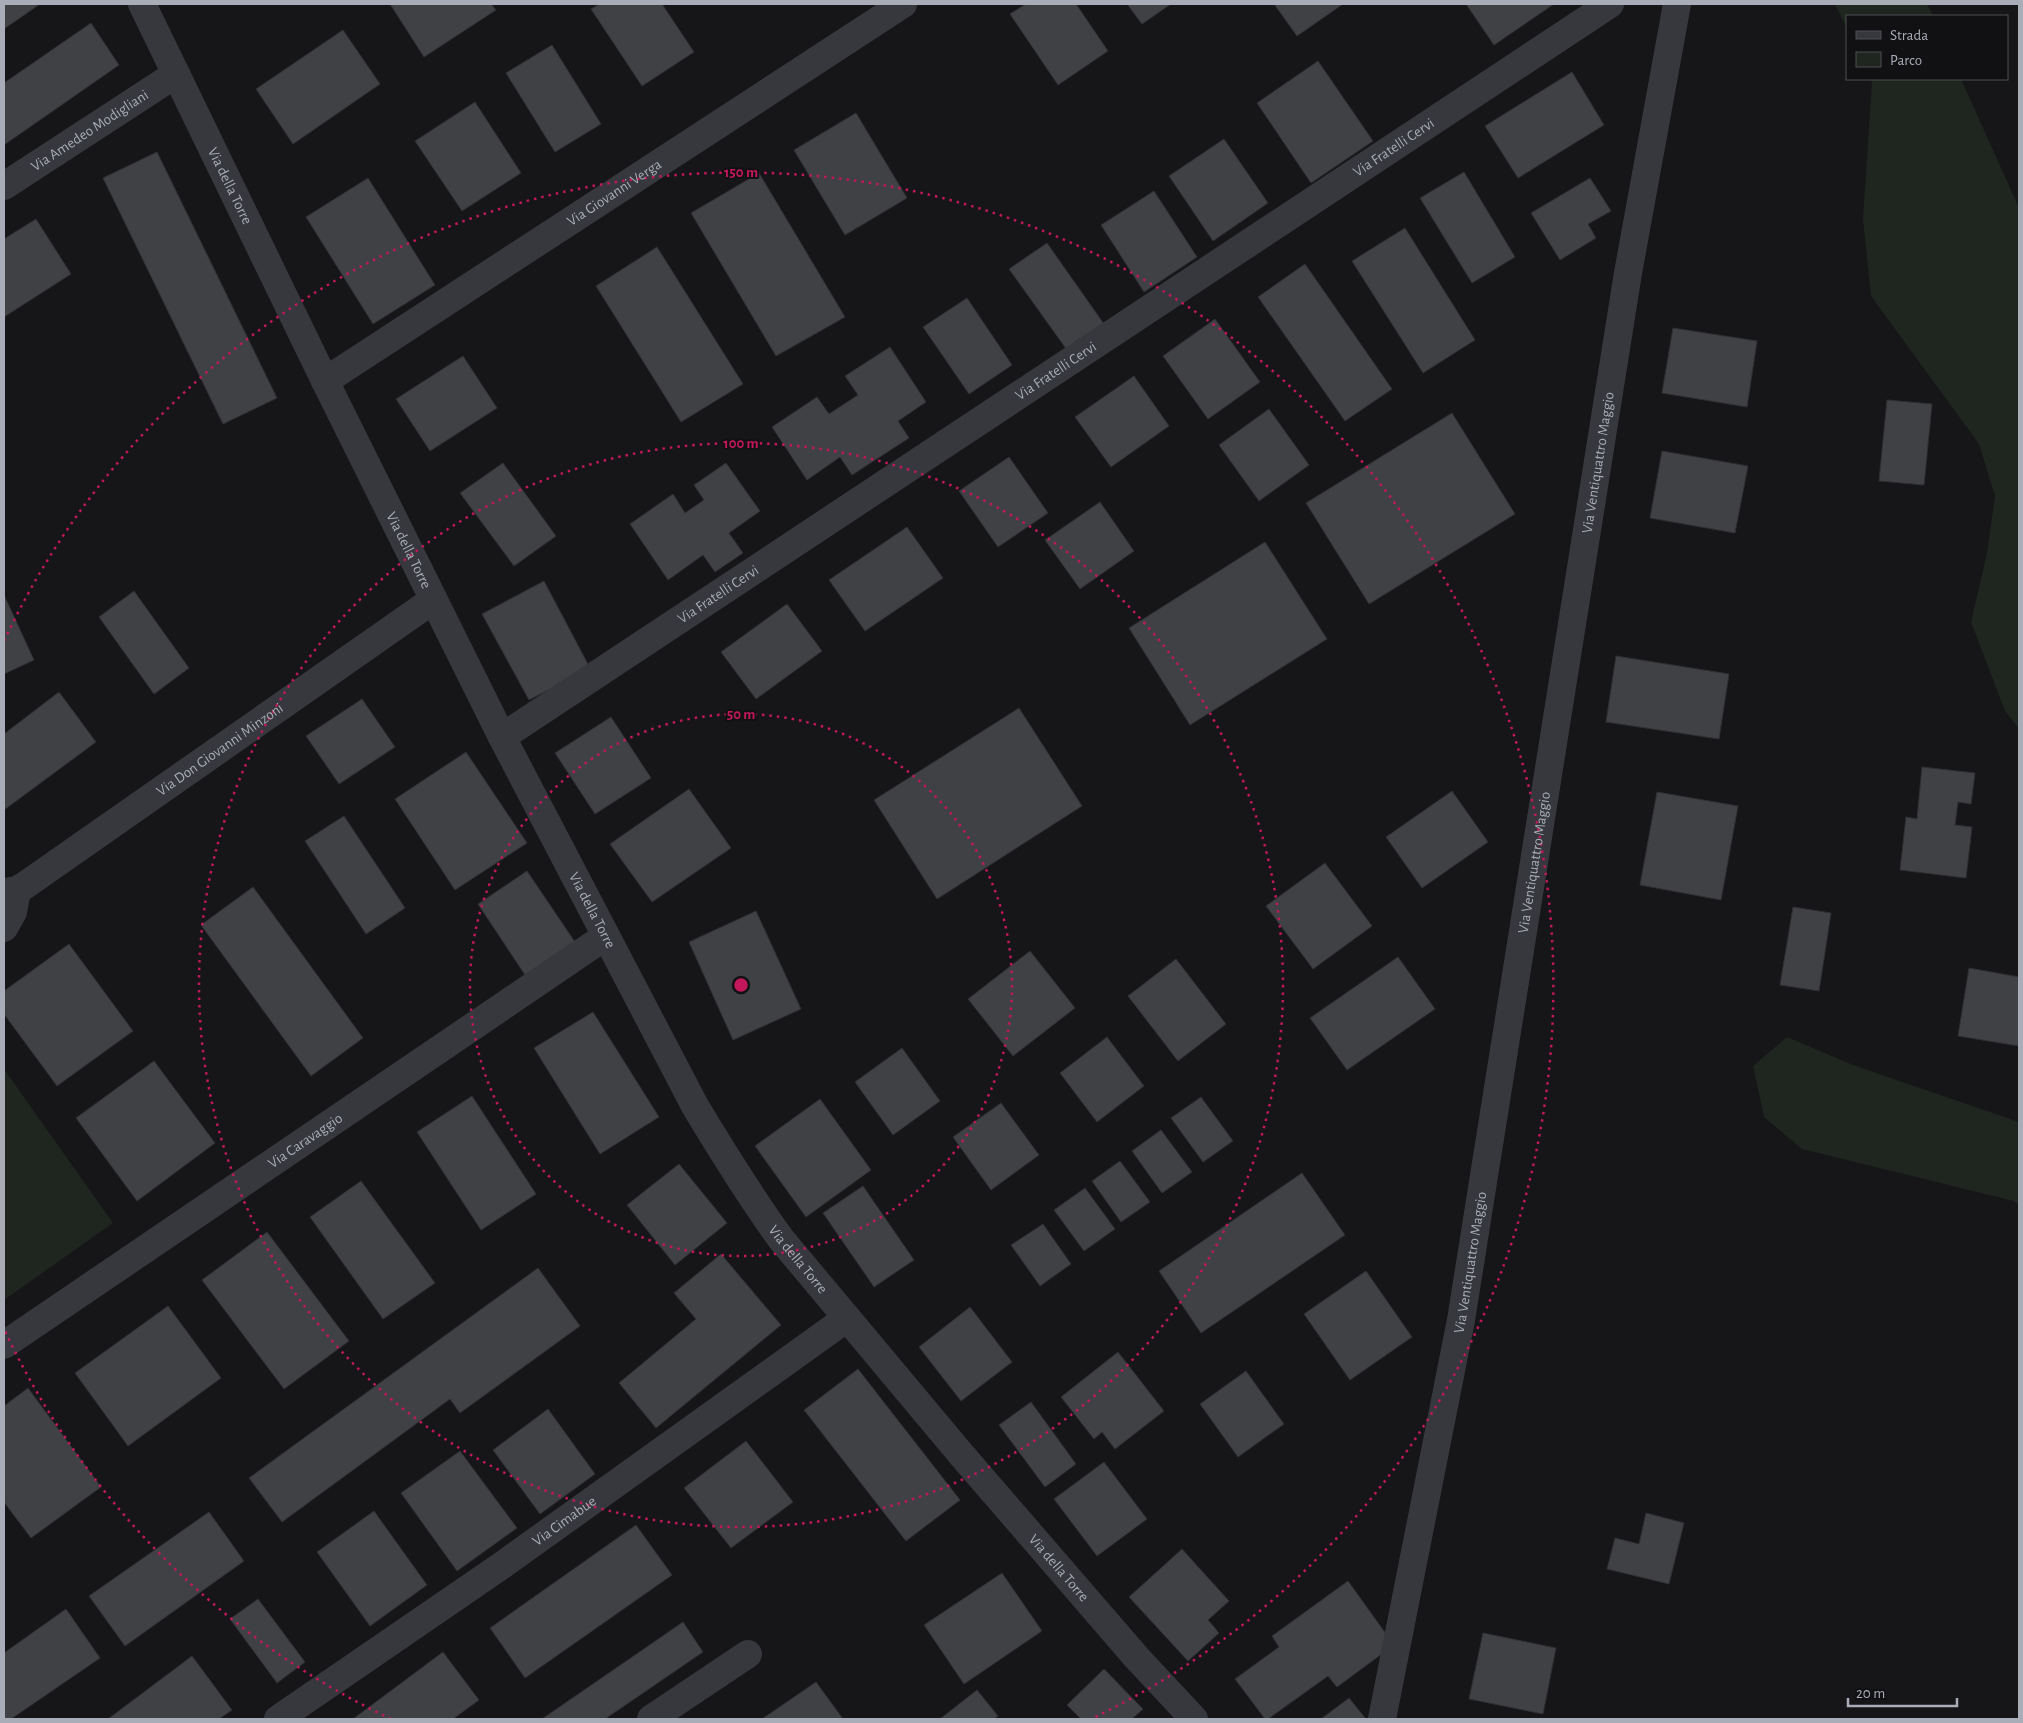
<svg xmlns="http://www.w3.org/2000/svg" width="2023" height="1723" font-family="'Alegreya Sans',sans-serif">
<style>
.green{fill:#1e261f}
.building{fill:#404145;stroke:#303034}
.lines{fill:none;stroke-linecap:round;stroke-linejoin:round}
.minor{stroke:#37383d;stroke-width:28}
.ring{fill:none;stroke:#c2185b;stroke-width:2.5;stroke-dasharray:2.5 5}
.labels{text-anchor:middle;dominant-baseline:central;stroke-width:4;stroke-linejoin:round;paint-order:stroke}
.street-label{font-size:15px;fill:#a8adb8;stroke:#111113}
.centre{fill:#c2185b;stroke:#111113;stroke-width:2.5}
.ring-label{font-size:15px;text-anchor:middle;font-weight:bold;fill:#c2185b;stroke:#111113;stroke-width:4;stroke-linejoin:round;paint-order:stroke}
</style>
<rect width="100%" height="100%" fill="#161618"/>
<path class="green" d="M1835,4h92l6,12h-86v13z
M1870,79h91l58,129v521l-14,-18 -34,-89 16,-69 8,-57 -16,-52 -108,-148 -8,-77 9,-137z
M1787,1037l66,28 166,57v83l-5,-4 -212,-52 -38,-32 -11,-51z
M4,1069l109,154 -109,77z"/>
<path class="building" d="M4,4h36l-36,25z
M390,4h101l5,6 -72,47z
M600,4h62l32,48 -52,34 -51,-77z
M1026,4h50l32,47 -50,34 -48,-71z
M1127,4h44l-29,20z
M1274,4h69l-46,32z
M1466,4h88l-60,41z
M91,23l28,42 -115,80v-62z
M343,30l37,54 -87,60 -37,-55z
M552,45l49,79 -46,28 -49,-79z
M1318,61l55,80 -62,42 -54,-80z
M1572,72l32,53 -86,53 -33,-52z
M475,102l46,71 -59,38 -47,-70z
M856,113l51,85 -62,37 -51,-85z
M1224,139l44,64 -55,38 -44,-65z
M157,152l120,246 -54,26 -120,-246z
M1464,172l51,85 -43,26 -52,-85z
M759,173l86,144 -69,39 -85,-143z
M368,178l67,107 -62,39 -67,-107z
M1590,178l21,33 -23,13 8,14 -36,22 -29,-47z
M1154,191l43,66 -53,35 -43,-67z
M36,219l35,55 -67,43v-78z
M1405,228l70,112 -52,33 -71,-112z
M1047,243l57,81 -37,26 -58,-81z
M657,247l86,137 -62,38 -85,-136z
M1305,264l87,125 -47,32 -87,-124z
M967,298l45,67 -43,29 -46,-67z
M1215,319l45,63 -52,37 -45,-63z
M1673,328l84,13 -10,66 -85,-14z
M890,347l36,55 -28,19 11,17 -57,37 -12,-18 -33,23 -35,-53 45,-30 12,17 29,-19 -13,-19z
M463,356l34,52 -67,43 -34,-52z
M1134,376l35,50 -58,41 -36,-50z
M1887,400l45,4 -8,81 -45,-4z
M1269,409l40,56 -50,36 -40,-56z
M1452,413l63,101 -146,90 -63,-101z
M1662,451l86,15 -13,67 -85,-15z
M1009,457l39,56 -50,34 -39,-56z
M503,463l53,73 -42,30 -54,-73z
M726,463l34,48 -31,22 14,20 -28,19 -12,-17 -35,25 -38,-56 43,-30 12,19 19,-13 -10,-15z
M1100,502l34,49 -54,38 -35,-49z
M907,527l36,51 -78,53 -36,-51z
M1265,542l62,97 -137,86 -61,-97z
M544,581l46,87 -61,32 -47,-86z
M134,591l55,77 -35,26 -55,-77z
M4,595l30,65 -30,14z
M787,604l35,47 -66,48 -35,-47z
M1616,656l113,18 -10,65 -113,-17z
M59,692l37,50 -92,68v-76z
M362,699l33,48 -56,37 -33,-48z
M1019,708l63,98 -145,93 -63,-99z
M611,717l40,61 -56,36 -40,-61z
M466,752l61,91 -72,47 -60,-91z
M1922,767l53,6 -4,31 -13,-2 -3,23 17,2 -6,51 -66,-8 6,-53 11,2z
M689,789l42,59 -79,54 -42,-58z
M1452,791l36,51 -66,46 -36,-51z
M1657,792l81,14 -17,94 -81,-15z
M344,816l61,92 -39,26 -61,-93z
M1325,863l47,63 -59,43 -47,-63z
M527,871l48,71 -50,33 -47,-71z
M253,887l110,151 -52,38 -110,-151z
M1793,907l38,6 -12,78 -39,-6z
M756,911l45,98 -68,31 -44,-98z
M69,944l64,87 -76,55 -53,-72v-23z
M1030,951l45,57 -62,48 -45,-57z
M1398,957l37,52 -88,61 -37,-52z
M1176,959l50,65 -48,37 -50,-65z
M1969,968l50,9v69l-61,-10z
M593,1012l66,105 -59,37 -66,-106z
M1107,1037l37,49 -47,36 -37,-49z
M902,1048l38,53 -47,34 -38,-53z
M154,1061l61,82 -78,58 -61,-83z
M472,1096l64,98 -55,36 -64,-98z
M1201,1097l32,44 -30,21 -32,-44z
M820,1099l51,71 -65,47 -51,-71z
M1001,1103l38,52 -48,35 -38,-53z
M1161,1130l31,42 -30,21 -30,-42z
M1120,1161l30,41 -29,20 -29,-41z
M679,1164l48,59 -52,42 -48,-60z
M1302,1173l43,62 -144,98 -42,-62z
M361,1181l74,102 -52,36 -73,-102z
M863,1186l51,74 -40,27 -51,-74z
M1085,1188l30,41 -31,22 -30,-41z
M1043,1224l28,40 -31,22 -29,-41z
M267,1232l82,109 -65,48 -82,-109z
M721,1254l60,71 -125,103 -37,-45 77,-64 -22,-26z
M538,1268l42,58 -120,87 -10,-14 -168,123 -33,-44z
M1366,1271l46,66 -62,43 -46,-66z
M168,1306l53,72 -93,68 -53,-73z
M970,1307l42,55 -51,39 -42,-54z
M1118,1352l46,59 -49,38 -13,-17 -8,7 -33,-42z
M858,1369l102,131 -54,41 -102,-131z
M1246,1371l38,53 -46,33 -38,-53z
M28,1388l73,99 -70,51 -27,-36v-96z
M1031,1402l45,62 -31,23 -46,-62z
M548,1409l47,65 -55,40 -47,-64z
M746,1441l47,61 -62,46 -47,-60z
M460,1451l57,77 -60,43 -56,-78z
M1104,1462l43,57 -50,37 -43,-57z
M374,1511l53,74 -57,41 -53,-74z
M209,1512l35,49 -119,85 -36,-50z
M1646,1513l38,10 -15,61 -62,-15 8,-31 24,6z
M636,1525l36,50 -147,103 -35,-50z
M1182,1549l47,52 -21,19 11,13 -31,28 -59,-64z
M1002,1573l40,58 -78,53 -40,-59z
M1348,1581l46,64 -57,42 -9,-11 -60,43h-3l-30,-40 44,-32 -7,-11z
M258,1599l47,63 -28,21 -47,-64z
M66,1609l34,49 -89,61h-7v-66z
M683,1622l20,30 -98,67h-63z
M1483,1633l73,15 -13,66 -74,-15z
M443,1652l36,48 -26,19h-100z
M192,1656l40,54 -13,9h-111z
M1104,1669l39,40 -11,10h-51l-14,-14z
M816,1682l27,37h-81z
M977,1690l21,26 -4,3h-54z
M1349,1698l17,21h-45z"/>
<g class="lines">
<g class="minor">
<path id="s1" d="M142,4l183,377 177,356 193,369c27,45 55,90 86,133l179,214 177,205 57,61"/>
<path id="s2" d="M4,186l172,-112"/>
<path id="s3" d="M325,381l578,-377"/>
<path id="s4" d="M502,737l1108,-733"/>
<path id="s5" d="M4,892l13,-2 7,-4 409,-286"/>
<path d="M4,928l9,-16 4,-22"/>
<path id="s6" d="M4,1345l602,-409"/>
<path id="s7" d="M278,1719l223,-153 346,-248"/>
<path d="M651,1719l97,-65"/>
<path id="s8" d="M1382,1719l79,-399 167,-1047 49,-269"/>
</g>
</g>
<g class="ring">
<circle cx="741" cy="985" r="271"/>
<circle cx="741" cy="985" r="542"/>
<path d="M391 1719A813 813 0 0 1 4 1329M4 641A813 813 0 1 1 1091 1719"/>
</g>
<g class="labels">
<g class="street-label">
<text stroke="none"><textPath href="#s2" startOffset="102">Via Amedeo Modigliani</textPath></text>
<text stroke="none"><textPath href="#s4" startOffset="1069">Via Fratelli Cervi</textPath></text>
<text stroke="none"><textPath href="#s1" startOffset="202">Via della Torre</textPath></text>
<text stroke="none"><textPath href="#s3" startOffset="345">Via Giovanni Verga</textPath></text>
<text stroke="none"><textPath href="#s4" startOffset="664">Via Fratelli Cervi</textPath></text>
<text stroke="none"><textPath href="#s8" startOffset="1275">Via Ventiquattro Maggio</textPath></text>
<text stroke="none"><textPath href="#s1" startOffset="608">Via della Torre</textPath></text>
<text stroke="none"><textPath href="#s4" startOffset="259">Via Fratelli Cervi</textPath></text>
<text stroke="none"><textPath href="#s5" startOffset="260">Via Don Giovanni Minzoni</textPath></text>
<text stroke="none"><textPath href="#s8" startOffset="870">Via Ventiquattro Maggio</textPath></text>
<text stroke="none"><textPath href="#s1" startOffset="1012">Via della Torre</textPath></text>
<text stroke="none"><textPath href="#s6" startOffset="364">Via Caravaggio</textPath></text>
<text stroke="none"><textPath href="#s1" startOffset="1418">Via della Torre</textPath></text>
<text stroke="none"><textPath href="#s8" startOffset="465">Via Ventiquattro Maggio</textPath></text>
<text stroke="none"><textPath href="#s7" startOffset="348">Via Cimabue</textPath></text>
<text stroke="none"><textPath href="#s1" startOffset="1822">Via della Torre</textPath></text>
</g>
</g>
<circle cx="741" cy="985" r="8" class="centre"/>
<g class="ring-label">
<text x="741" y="177">150 m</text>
<text x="741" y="448">100 m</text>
<text x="741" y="719">50 m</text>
</g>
<rect width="2023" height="1723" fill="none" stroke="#a8adb8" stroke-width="10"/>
<rect x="1846" y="15" width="162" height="65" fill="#111113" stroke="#4d4f55"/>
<rect x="1856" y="31" width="25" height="8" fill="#37383d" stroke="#4d4f55"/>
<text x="1890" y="40" font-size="15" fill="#a8adb8">Strada</text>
<rect x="1856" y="52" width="25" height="15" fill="#1e261f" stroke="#4d4f55"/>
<text x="1890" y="65" font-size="15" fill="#a8adb8">Parco</text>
<path d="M1848 1698v8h109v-8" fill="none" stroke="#a8adb8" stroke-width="2.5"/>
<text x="1856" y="1698" font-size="15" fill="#a8adb8" stroke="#111113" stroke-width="4" paint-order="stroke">20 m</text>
</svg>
